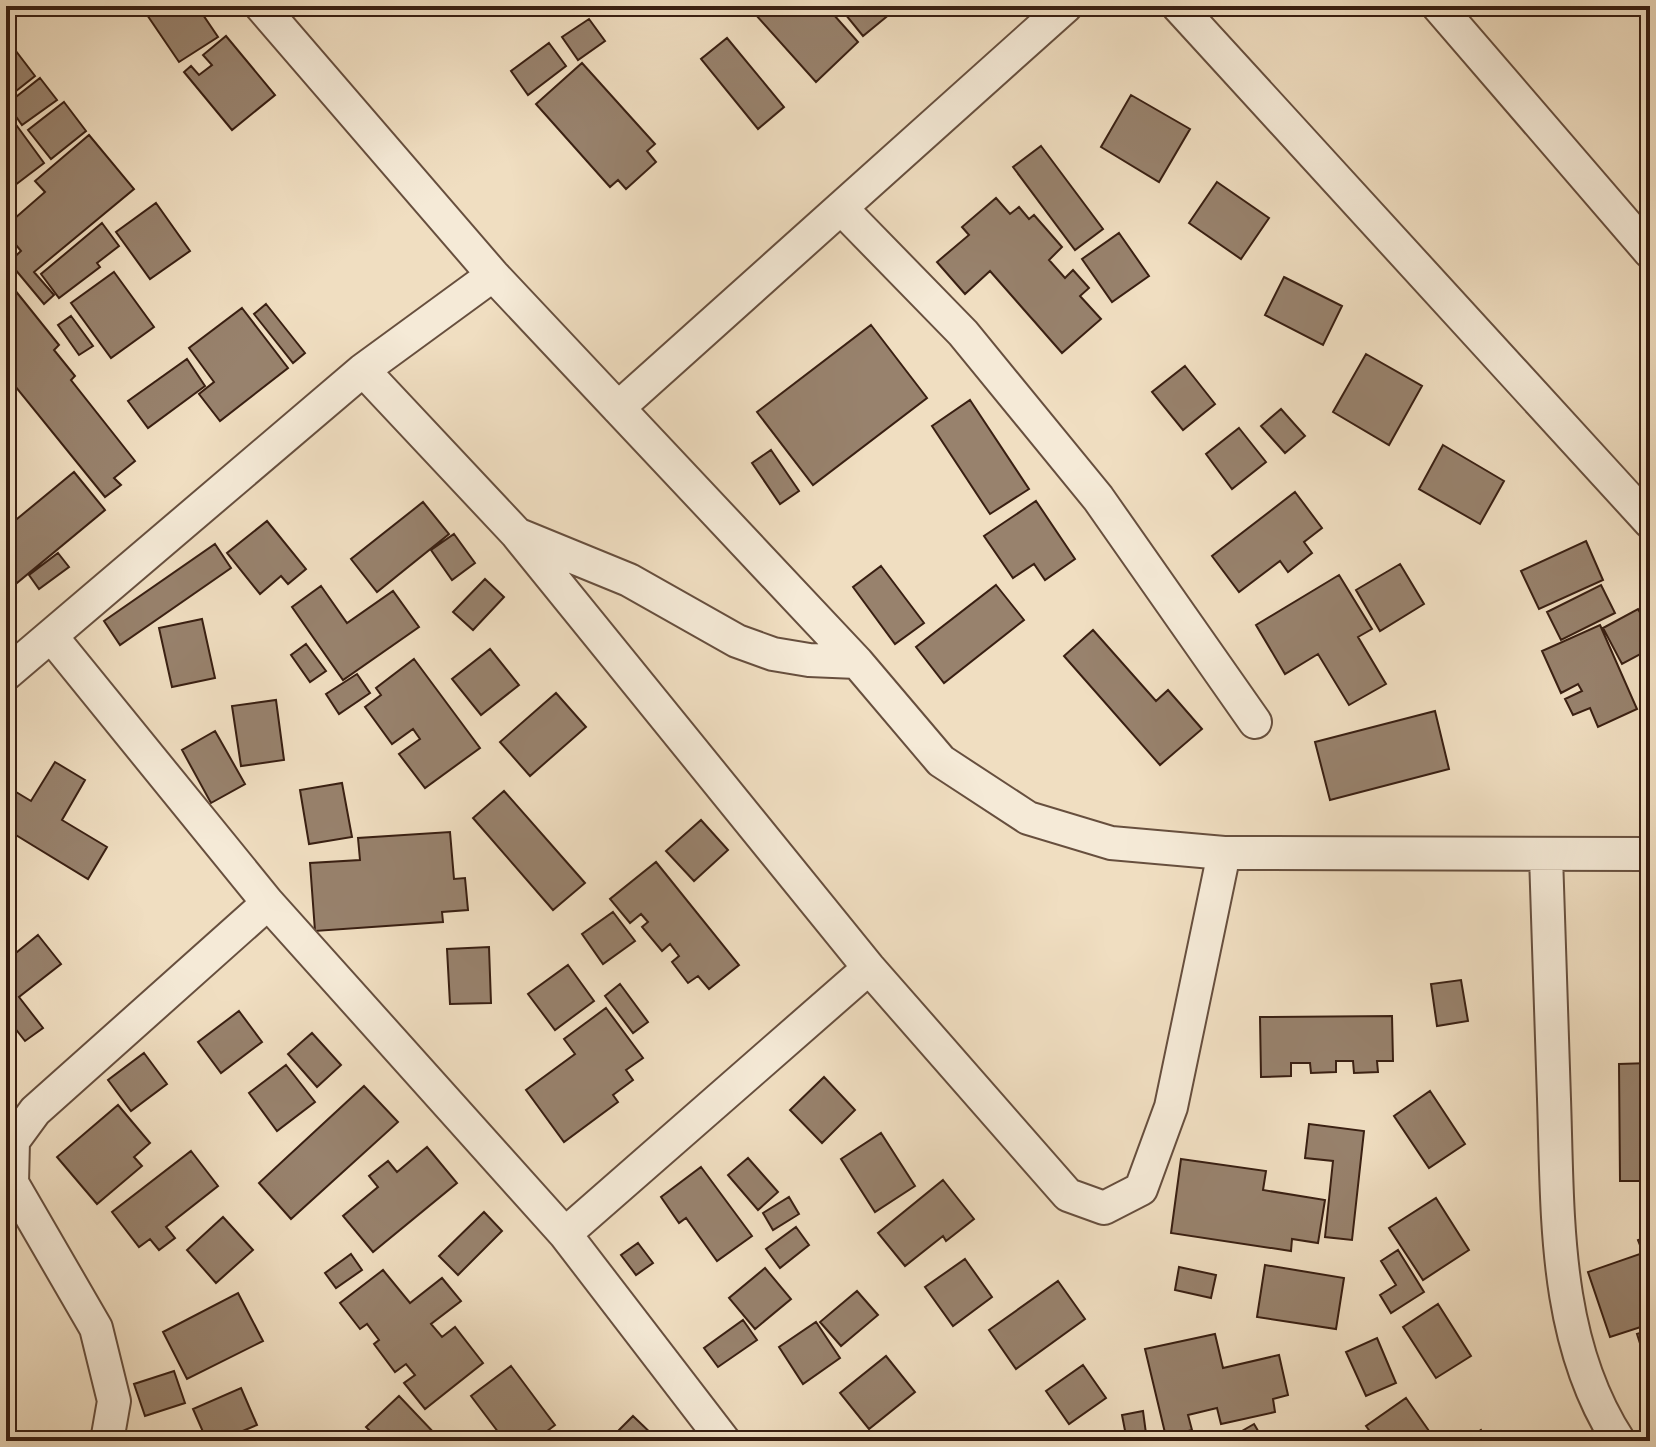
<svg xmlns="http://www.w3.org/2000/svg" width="1656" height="1447" font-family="'IM FELL French Canon',serif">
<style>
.building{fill:#98826d;stroke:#391f12;stroke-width:2}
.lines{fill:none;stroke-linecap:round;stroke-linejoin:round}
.minor-casing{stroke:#674f3e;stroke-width:36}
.minor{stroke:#f5ead7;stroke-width:32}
</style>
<rect width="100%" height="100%" fill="#f0dec1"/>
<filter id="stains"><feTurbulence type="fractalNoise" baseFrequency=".0025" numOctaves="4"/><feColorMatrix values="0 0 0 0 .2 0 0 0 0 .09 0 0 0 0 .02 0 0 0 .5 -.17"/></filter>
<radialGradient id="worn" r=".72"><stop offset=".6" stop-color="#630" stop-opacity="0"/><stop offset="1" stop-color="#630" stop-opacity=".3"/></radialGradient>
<path class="building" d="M141,6h56l21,31 -39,25z
M748,6h78l32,36 -42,40z
M845,6h48l3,3 -33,27 -22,-27z
M589,19l16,22 -27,19 -16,-23z
M226,36l49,59 -43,35 -48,-58 7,-6 8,9 13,-10 -9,-10z
M6,38l29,38 -29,23z
M727,38l57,69 -26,22 -57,-70z
M549,43l17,23 -38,29 -17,-24z
M582,63l73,81 -8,7 9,11 -30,27 -8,-9 -8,7 -74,-83z
M40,78l17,22 -35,25 -15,-21z
M1131,95l59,34 -31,53 -58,-35z
M64,102l22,29 -35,28 -23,-29z
M6,111l38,52 -38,29z
M89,135l45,54 -100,83 20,23 -10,9 -35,-42 12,-11 -15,-18v-7l39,-34 -10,-11z
M1041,146l62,83 -28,21 -62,-83z
M1217,182l52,36 -28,41 -52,-36z
M996,198l14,16 9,-7 10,12 5,-4 28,32 -13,13 16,18 8,-8 16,18 -9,8 21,23 -39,34 -72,-82 -25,23 -28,-32 32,-27 -7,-8z
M156,203l34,48 -40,28 -34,-47z
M102,223l17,23 -22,17 3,4 -41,31 -18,-24z
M1119,233l30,43 -37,26 -30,-43z
M114,272l40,55 -43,31 -40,-55z
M1284,277l58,29 -19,39 -58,-30z
M6,279l53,66 -5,5 21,26 -4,4 64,81 -21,17 7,7 -16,12 -99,-122z
M266,304l39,49 -12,10 -39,-49z
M242,308l46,60 -68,53 -21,-27 15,-12 -25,-34z
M71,316l22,30 -14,9 -21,-30z
M871,325l56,73 -114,87 -56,-73z
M1366,354l56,32 -33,59 -56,-33z
M187,359l18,27 -57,42 -20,-27z
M1185,366l30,38 -32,26 -31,-38z
M970,400l59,89 -39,25 -58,-88z
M1281,409l24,27 -20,17 -24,-27z
M1239,428l27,34 -34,27 -26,-35z
M1443,445l61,36 -24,43 -61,-35z
M771,450l28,41 -19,13 -28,-41z
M74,472l31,38 -99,82v-64z
M1295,492l27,36 -18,14 8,11 -24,19 -8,-11 -41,31 -27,-36z
M1036,501l39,58 -30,21 -11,-16 -21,14 -29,-42z
M423,502l26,32 -72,58 -26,-33z
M267,521l39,48 -18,15 -7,-8 -21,18 -33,-41z
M454,534l21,29 -23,17 -21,-30z
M1586,541l17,39 -64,29 -18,-38z
M215,544l16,24 -111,77 -16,-24z
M58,553l11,14 -30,22 -10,-14z
M1400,564l24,40 -44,27 -24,-41z
M881,566l43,57 -29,21 -42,-57z
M1339,575l33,54 -14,8 28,47 -37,21 -31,-51 -33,20 -29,-49z
M485,579l19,18 -31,33 -20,-18z
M996,585l28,35 -80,63 -28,-36z
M1601,585l14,28 -54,27 -14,-28z
M321,586l26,37 46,-32 26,36 -76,53 -51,-73z
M1638,609l12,21v19l-28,15 -19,-36z
M202,619l13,59 -43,9 -13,-59z
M1600,625l37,84 -39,18 -8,-19 -17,7 -8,-16 17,-8 -4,-7 -17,9 -19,-42z
M1093,630l63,71 12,-11 34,39 -42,36 -96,-109z
M306,644l20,27 -16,11 -19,-27z
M490,649l29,36 -38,30 -29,-36z
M414,659l66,89 -55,40 -26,-34 21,-15 -7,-10 -21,15 -27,-37 16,-12 -5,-7z
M357,674l13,19 -31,21 -13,-20z
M556,693l30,34 -56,49 -30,-34z
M276,700l8,60 -43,6 -9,-60z
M1435,711l14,58 -119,31 -15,-58z
M215,731l30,53 -34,19 -29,-53z
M55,762l30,18 -23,40 45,27 -19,32 -82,-50v-43l25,15z
M342,783l10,54 -43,7 -9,-54z
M504,791l81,92 -32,27 -80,-92z
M701,820l27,30 -34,31 -28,-30z
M450,832l4,47 11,-1 3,32 -26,2 1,10 -128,9 -5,-68 50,-3 -2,-22z
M656,862l83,103 -30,24 -11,-13 -10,7 -16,-21 7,-6 -9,-12 -8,7 -20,-24 6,-5 -7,-8 -11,9 -20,-24z
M613,912l22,29 -32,23 -21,-30z
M38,935l23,29 -42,33 24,31 -18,13 -15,-19 -4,3v-64z
M489,947l2,56 -41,1 -3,-55z
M568,965l26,36 -39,29 -27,-36z
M1461,980l7,41 -31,5 -6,-42z
M620,984l28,38 -15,11 -28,-37z
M606,1008l37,50 -17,12 7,10 -20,15 5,7 -54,40 -38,-52 49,-36 -11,-15z
M239,1011l23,31 -41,31 -23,-31z
M1392,1016l1,45h-16l1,11 -24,1 -1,-12h-17v11l-25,1 -1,-10h-19v13l-30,1 -1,-60z
M312,1033l29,32 -24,22 -29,-33z
M144,1053l23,31 -36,27 -23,-31z
M1650,1063v118h-30l-1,-117z
M286,1065l29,37 -38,29 -28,-38z
M824,1077l31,33 -33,33 -32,-33z
M364,1086l34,36 -107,97 -32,-36z
M1430,1091l35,53 -36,24 -35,-52z
M118,1105l32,38 -16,14 8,9 -45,38 -40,-47z
M1309,1124l55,7 -12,109 -27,-3 8,-76 -28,-3z
M881,1133l34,53 -40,26 -34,-53z
M427,1147l30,36 -84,69 -30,-36 35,-29 -9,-11 19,-15 9,11z
M191,1151l27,35 -52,41 9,11 -16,12 -9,-11 -11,8 -27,-35z
M748,1158l30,34 -20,18 -30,-35z
M1181,1159l85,12 -3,19 62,10 -7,43 -26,-4 -1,12 -120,-18z
M701,1167l51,69 -35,25 -31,-43 -7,5 -18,-26z
M943,1180l31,39 -28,22 -3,-5 -38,30 -27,-33z
M789,1197l10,17 -26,16 -10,-17z
M1436,1198l33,52 -46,30 -34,-52z
M484,1212l18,19 -44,44 -19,-19z
M223,1217l30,33 -37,33 -29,-33z
M796,1227l13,18 -29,23 -14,-19z
M1650,1236v88l-40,13 -22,-65 55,-19 -5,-13z
M638,1243l15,20 -17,12 -15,-20z
M1398,1250l26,42 -33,21 -11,-18 16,-10 -15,-24z
M351,1254l11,16 -26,18 -11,-15z
M965,1259l27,38 -39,29 -28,-39z
M1265,1265l79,13 -8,51 -79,-12z
M1179,1267l37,8 -5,23 -36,-8z
M765,1268l26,31 -36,30 -26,-31z
M383,1270l27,33 32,-25 19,23 -30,23 11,13 13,-10 28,36 -58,46 -21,-26 11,-8 -9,-11 -11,8 -21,-28 5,-4 -12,-16 -7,5 -20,-26z
M1058,1281l27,38 -69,50 -27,-39z
M857,1291l21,24 -37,31 -21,-24z
M238,1293l25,48 -76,38 -24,-47z
M1438,1304l33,52 -35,22 -33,-51z
M743,1320l14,20 -39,27 -14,-19z
M816,1322l24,36 -37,26 -24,-37z
M1650,1330v45l-13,-41z
M1215,1334l8,34 56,-13 9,40 -15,4 2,13 -54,12 -4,-16 -29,7 4,15 -26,7 -21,-88z
M1377,1338l19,45 -30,13 -20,-44z
M886,1356l29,36 -46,37 -29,-36z
M1083,1365l23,33 -37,26 -23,-33z
M511,1366l44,59 -21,16h-29l-34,-45z
M174,1371l11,32 -40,13 -11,-32z
M241,1388l16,37 -38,16h-12l-14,-32z
M399,1396l38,40 -5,5h-52l-14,-14z
M1406,1398l23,33 -14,10h-38l-11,-15z
M1143,1411l4,30h-20l-5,-26z
M633,1416l26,25h-51z
M1254,1424l10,17h-33l-1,-3z
M1481,1430l8,11h-23z"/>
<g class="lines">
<g class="minor-casing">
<path id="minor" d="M261,6l232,269 364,387 84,99 87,57 83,25 113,10 426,1
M1178,6l472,516
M1438,6l212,246
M841,208l122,125 135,165 157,224
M363,370l153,163 353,435 199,227 36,13 37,-19 30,-82 53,-254
M618,408l448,-402
M519,535l110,45 108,61 36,13 36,6 48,2
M51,636l217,267 297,331 159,207
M6,674l357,-304 130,-95
M1546,856c2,81 5,162 8,243 4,115 -1,241 65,342
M565,1234l304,-266
M107,1441l7,-40 -18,-73 -84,-145 1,-42 22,-30 233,-208"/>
</g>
<use href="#minor" class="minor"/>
</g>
<rect width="1656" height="1447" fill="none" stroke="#f0dec1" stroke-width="32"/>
<rect x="8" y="8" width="1640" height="1431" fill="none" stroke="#391f12" stroke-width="4"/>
<rect x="16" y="16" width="1624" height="1415" fill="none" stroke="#391f12" stroke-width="2"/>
<rect width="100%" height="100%" filter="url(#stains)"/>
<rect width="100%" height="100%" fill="url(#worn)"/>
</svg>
